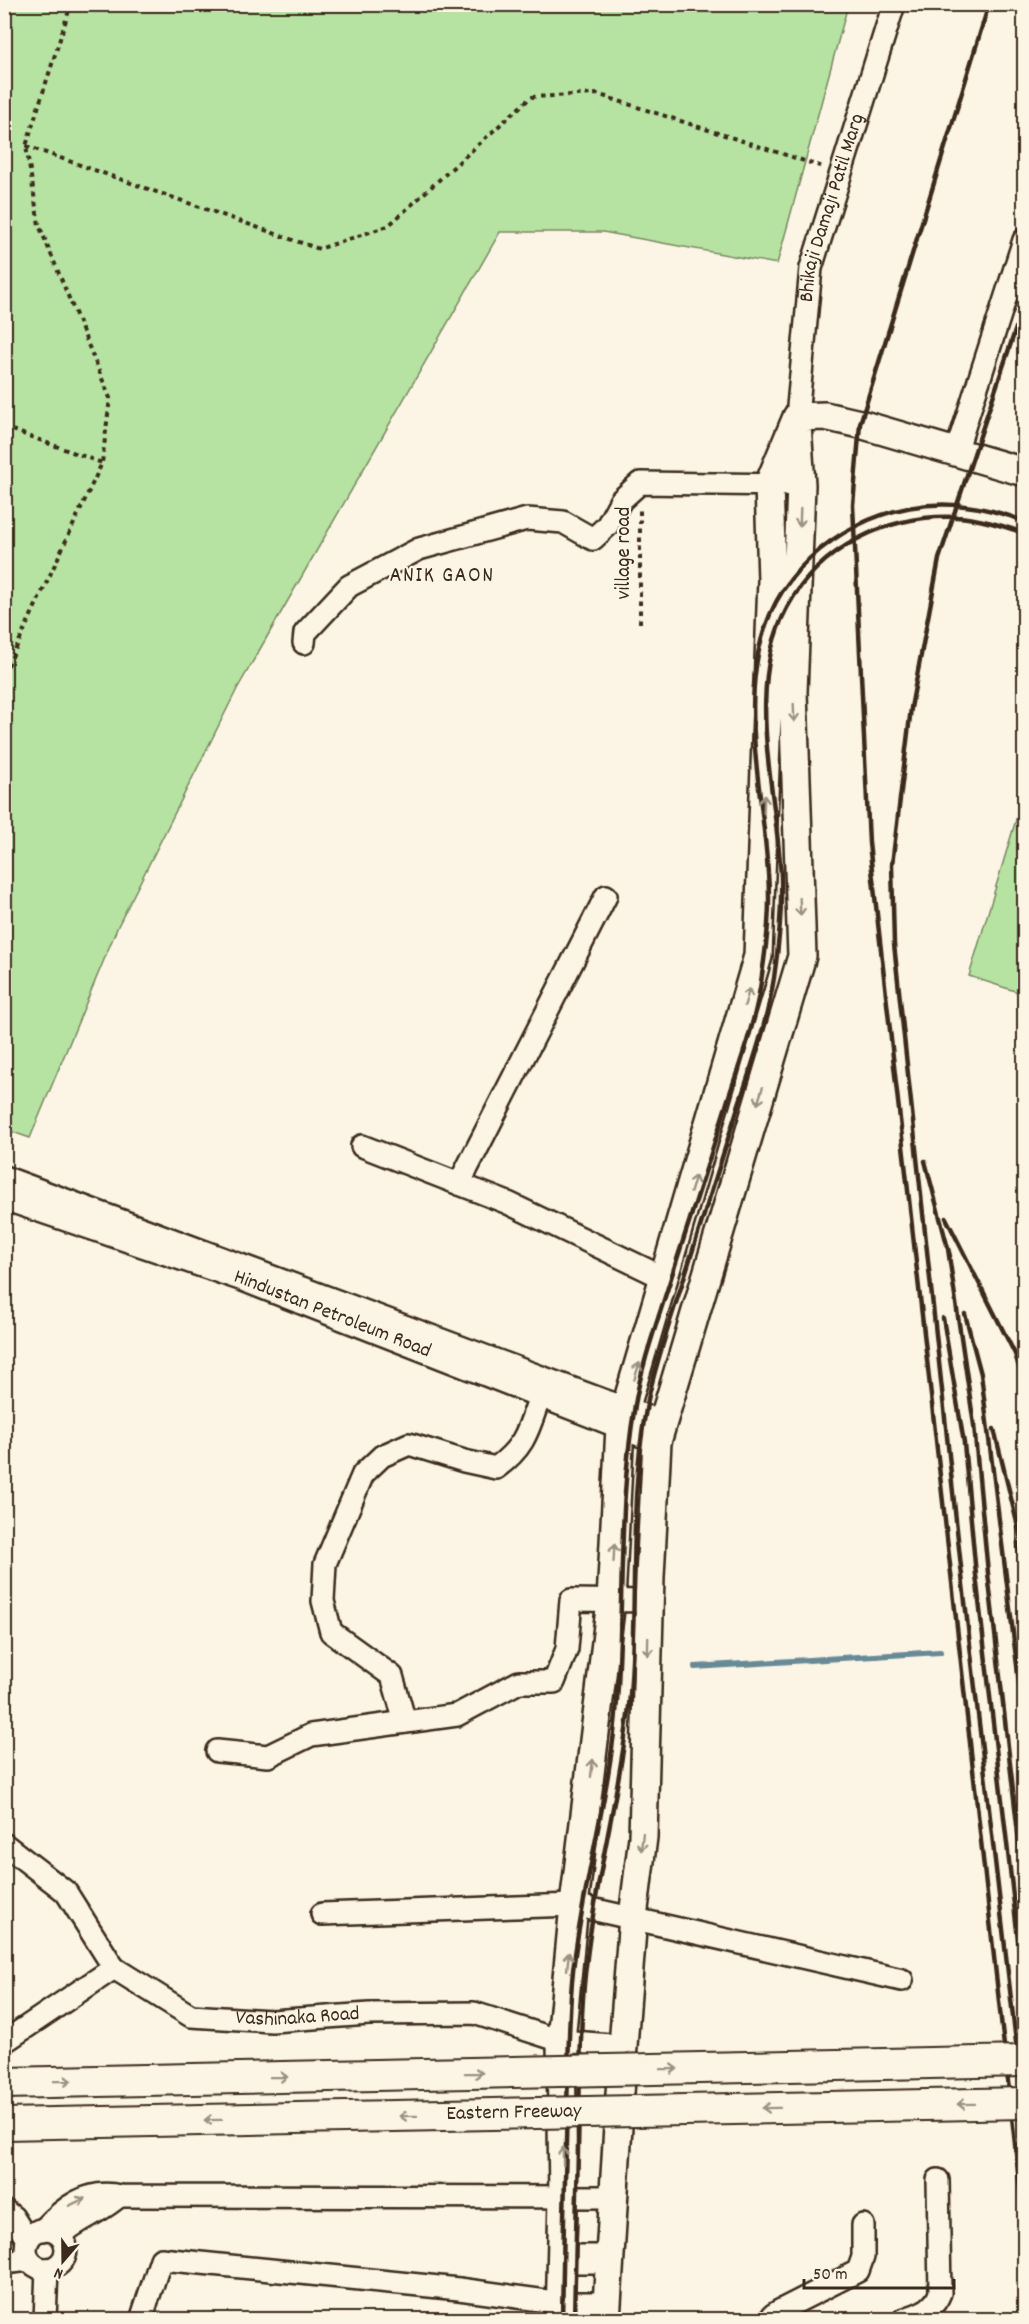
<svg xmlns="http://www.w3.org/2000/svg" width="1029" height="2324" font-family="Dekko,sans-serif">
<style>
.green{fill:#b6e3a1;stroke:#788660;stroke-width:1.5}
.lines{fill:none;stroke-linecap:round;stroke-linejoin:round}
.stream{stroke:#688a97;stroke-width:6}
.minor-casing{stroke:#3b2a1e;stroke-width:26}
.major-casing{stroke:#3b2a1e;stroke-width:32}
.path{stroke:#3b2a1e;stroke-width:4;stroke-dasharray:4.5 4.5;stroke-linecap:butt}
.minor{stroke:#fcf5e5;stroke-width:21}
.major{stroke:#fcf5e5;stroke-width:27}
.rail{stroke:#3b2a1e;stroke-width:4.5}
.highway-bridge-casing{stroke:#3b2a1e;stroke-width:34;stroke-linecap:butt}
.highway-bridge{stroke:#fcf5e5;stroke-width:30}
.oneway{stroke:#9c9082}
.labels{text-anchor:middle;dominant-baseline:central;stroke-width:4.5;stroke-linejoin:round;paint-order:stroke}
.street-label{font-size:21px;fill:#3b2a1e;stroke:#fcf5e5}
.neighbourhood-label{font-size:22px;letter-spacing:1.5px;fill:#3b2a1e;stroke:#fcf5e5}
</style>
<rect width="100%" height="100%" fill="#fcf5e5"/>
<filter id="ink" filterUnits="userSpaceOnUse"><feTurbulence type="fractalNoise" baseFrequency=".0167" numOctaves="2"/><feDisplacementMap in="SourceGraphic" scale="12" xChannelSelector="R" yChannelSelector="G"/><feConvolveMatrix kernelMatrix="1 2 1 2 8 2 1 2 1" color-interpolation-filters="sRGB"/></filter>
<g filter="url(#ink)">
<path class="green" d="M5,4l843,1 -71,259 -174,-32h-103l-263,457 -119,237 -88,212 -26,-9z
M1024,793v201l-55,-18z"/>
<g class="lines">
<path class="stream" d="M695,1667l245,-15"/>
<g class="minor-casing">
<g id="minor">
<path id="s1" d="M797,417l14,-149 83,-264"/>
<path d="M956,452l68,-212"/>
<path d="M304,643l1,-10 44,-47 70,-37 108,-30 36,3 30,17 14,-13 14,-26 19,-17 161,2"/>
<path d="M362,1146l146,57 156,75"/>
<path d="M4,1177l658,245"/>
<path d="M459,1184l147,-288"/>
<path id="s2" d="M4,1199l236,80 417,163"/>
<path d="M405,1722l-13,-46 -61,-44 -8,-31 2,-37 38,-90 19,-18 27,-12 55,17 32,7c30,-22 32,-38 44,-72"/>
<path d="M217,1751l51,5 43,-21 146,-20 62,-33h35l13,-33 4,-49 78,1"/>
<path d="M4,1844l62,48 48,76"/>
<path d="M322,1914l252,-9 328,75"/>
<path id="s3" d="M4,2042l110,-74 77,48 81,5 97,-7 105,-1 87,28 62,5"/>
<path d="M4,2210l9,7 15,24"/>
<circle cx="46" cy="2249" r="20"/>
<path d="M43,2230c20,-22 45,-42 77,-34l493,1"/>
<path d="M61,2235c17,-16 41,-23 58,-39"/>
<path d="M4,2263l25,-3"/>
<path d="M45,2320l2,-51"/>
<path d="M141,2320l20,-61 298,30 102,14h47"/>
<path d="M772,2320l1,-5 6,-4 79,-40 5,-14v-32"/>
<path d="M903,2320c17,-7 30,-9 37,-27l-2,-113"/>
</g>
</g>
<g class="major-casing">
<path id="major" d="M797,417l28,-1 35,8 164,48
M562,2259h47
M560,2320l3,-122 -2,-157 13,-136 37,-304 9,-174 138,-471 14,-376 -3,-96 28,-67
M606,2320l17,-274 10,-129 10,-80 7,-260 7,-135 145,-486 -9,-264 8,-207 -4,-60"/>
</g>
<path class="path" d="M26,146l293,103 69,-23 143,-129 66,-3 226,73
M4,427l98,36
M640,623v-115
M4,674l98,-211 8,-65 -71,-173 -13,-79 45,-142"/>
<use href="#minor" class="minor"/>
<use href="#major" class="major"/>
<path class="rail" d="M989,4l-129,420 -7,81 16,338 155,1381
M1024,304l-85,255 -28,149 -19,157 2,79 68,632 62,535
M925,1161l25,95
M946,1218l69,136 9,29
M948,1249l26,176 14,148 36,312
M965,1314l16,60 43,348
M943,1318l21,125 12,132 48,416
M994,1429l30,122
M1018,1543l6,60
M562,2320c1,-72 3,-143 5,-215 2,-47 1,-95 7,-143 11,-87 37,-173 43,-261 7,-99 1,-198 18,-296 7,-43 23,-85 36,-127 20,-62 40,-123 59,-185 13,-38 27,-78 32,-118 5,-34 9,-67 6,-102 -5,-87 -35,-190 8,-271 35,-65 116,-106 189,-96 20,2 40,8 59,15
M574,2320c2,-71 4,-142 5,-213 2,-47 1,-94 7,-141 9,-87 34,-172 43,-260 10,-100 -2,-202 18,-302 9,-43 24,-85 37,-126 18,-58 37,-116 55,-174 14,-41 28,-83 35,-126 5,-34 8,-67 7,-101 -4,-86 -37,-189 6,-269 32,-61 102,-94 169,-91 23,1 47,9 68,16"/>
<g class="highway-bridge-casing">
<g id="highway-bridge">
<path d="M4,2083l1020,-22"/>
<path id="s4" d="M4,2124l1020,-21"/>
</g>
</g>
<use href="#highway-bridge" class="highway-bridge"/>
</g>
<defs><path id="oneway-shaft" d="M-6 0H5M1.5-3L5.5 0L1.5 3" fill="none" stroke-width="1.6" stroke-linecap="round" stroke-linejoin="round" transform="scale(1.5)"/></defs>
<g class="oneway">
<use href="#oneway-shaft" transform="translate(800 518) rotate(92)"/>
<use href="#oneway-shaft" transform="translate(794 713) rotate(88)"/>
<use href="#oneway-shaft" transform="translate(764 804) rotate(-88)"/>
<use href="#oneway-shaft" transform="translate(800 907) rotate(88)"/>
<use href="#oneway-shaft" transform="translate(747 997) rotate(-74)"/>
<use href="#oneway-shaft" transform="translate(760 1096) rotate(107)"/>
<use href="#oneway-shaft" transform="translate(693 1184) rotate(-74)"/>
<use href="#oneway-shaft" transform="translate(637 1371) rotate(-73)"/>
<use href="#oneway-shaft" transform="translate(614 1553) rotate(-87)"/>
<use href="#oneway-shaft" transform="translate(648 1647) rotate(91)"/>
<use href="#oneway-shaft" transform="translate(592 1768) rotate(-83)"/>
<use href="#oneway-shaft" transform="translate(642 1842) rotate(96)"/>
<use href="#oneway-shaft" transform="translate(568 1961) rotate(-84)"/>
<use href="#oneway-shaft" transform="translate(669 2069) rotate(-1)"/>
<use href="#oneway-shaft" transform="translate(474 2073) rotate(-1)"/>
<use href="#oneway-shaft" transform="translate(279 2077) rotate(-1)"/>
<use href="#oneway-shaft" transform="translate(63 2081) rotate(-1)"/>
<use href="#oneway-shaft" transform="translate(966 2104) rotate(179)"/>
<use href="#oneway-shaft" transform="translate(771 2108) rotate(179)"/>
<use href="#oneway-shaft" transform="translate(408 2116) rotate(179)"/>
<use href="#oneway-shaft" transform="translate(213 2120) rotate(179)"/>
<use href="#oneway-shaft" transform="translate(563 2156) rotate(-91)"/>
<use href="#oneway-shaft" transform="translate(77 2202) rotate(-25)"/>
</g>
</g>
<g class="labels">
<g class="street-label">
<text stroke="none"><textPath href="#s1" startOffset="213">Bhikaji Damaji Patil Marg</textPath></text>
<text transform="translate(625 553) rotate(-90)">village road</text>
<text stroke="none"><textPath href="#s2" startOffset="348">Hindustan Petroleum Road</textPath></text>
<text stroke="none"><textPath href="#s3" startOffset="330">Vashinaka Road</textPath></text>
<text stroke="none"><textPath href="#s4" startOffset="510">Eastern Freeway</textPath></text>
</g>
<g class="neighbourhood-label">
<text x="442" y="576">ANIK GAON</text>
</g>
</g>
<rect width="1029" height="2324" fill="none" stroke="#fcf5e5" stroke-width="24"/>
<rect x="12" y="12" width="1005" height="2300" fill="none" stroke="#3b2a1e" stroke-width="2" filter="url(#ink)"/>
<g transform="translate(63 2261) rotate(200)" stroke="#fcf5e5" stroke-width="4.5" paint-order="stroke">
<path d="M0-4.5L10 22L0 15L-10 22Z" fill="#3b2a1e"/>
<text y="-9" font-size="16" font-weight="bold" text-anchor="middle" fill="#3b2a1e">N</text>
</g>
<path d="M804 2279v9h150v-9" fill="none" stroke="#3b2a1e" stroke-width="3"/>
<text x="813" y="2279" font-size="18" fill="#3b2a1e" stroke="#fcf5e5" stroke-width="4.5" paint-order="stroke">50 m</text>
</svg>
